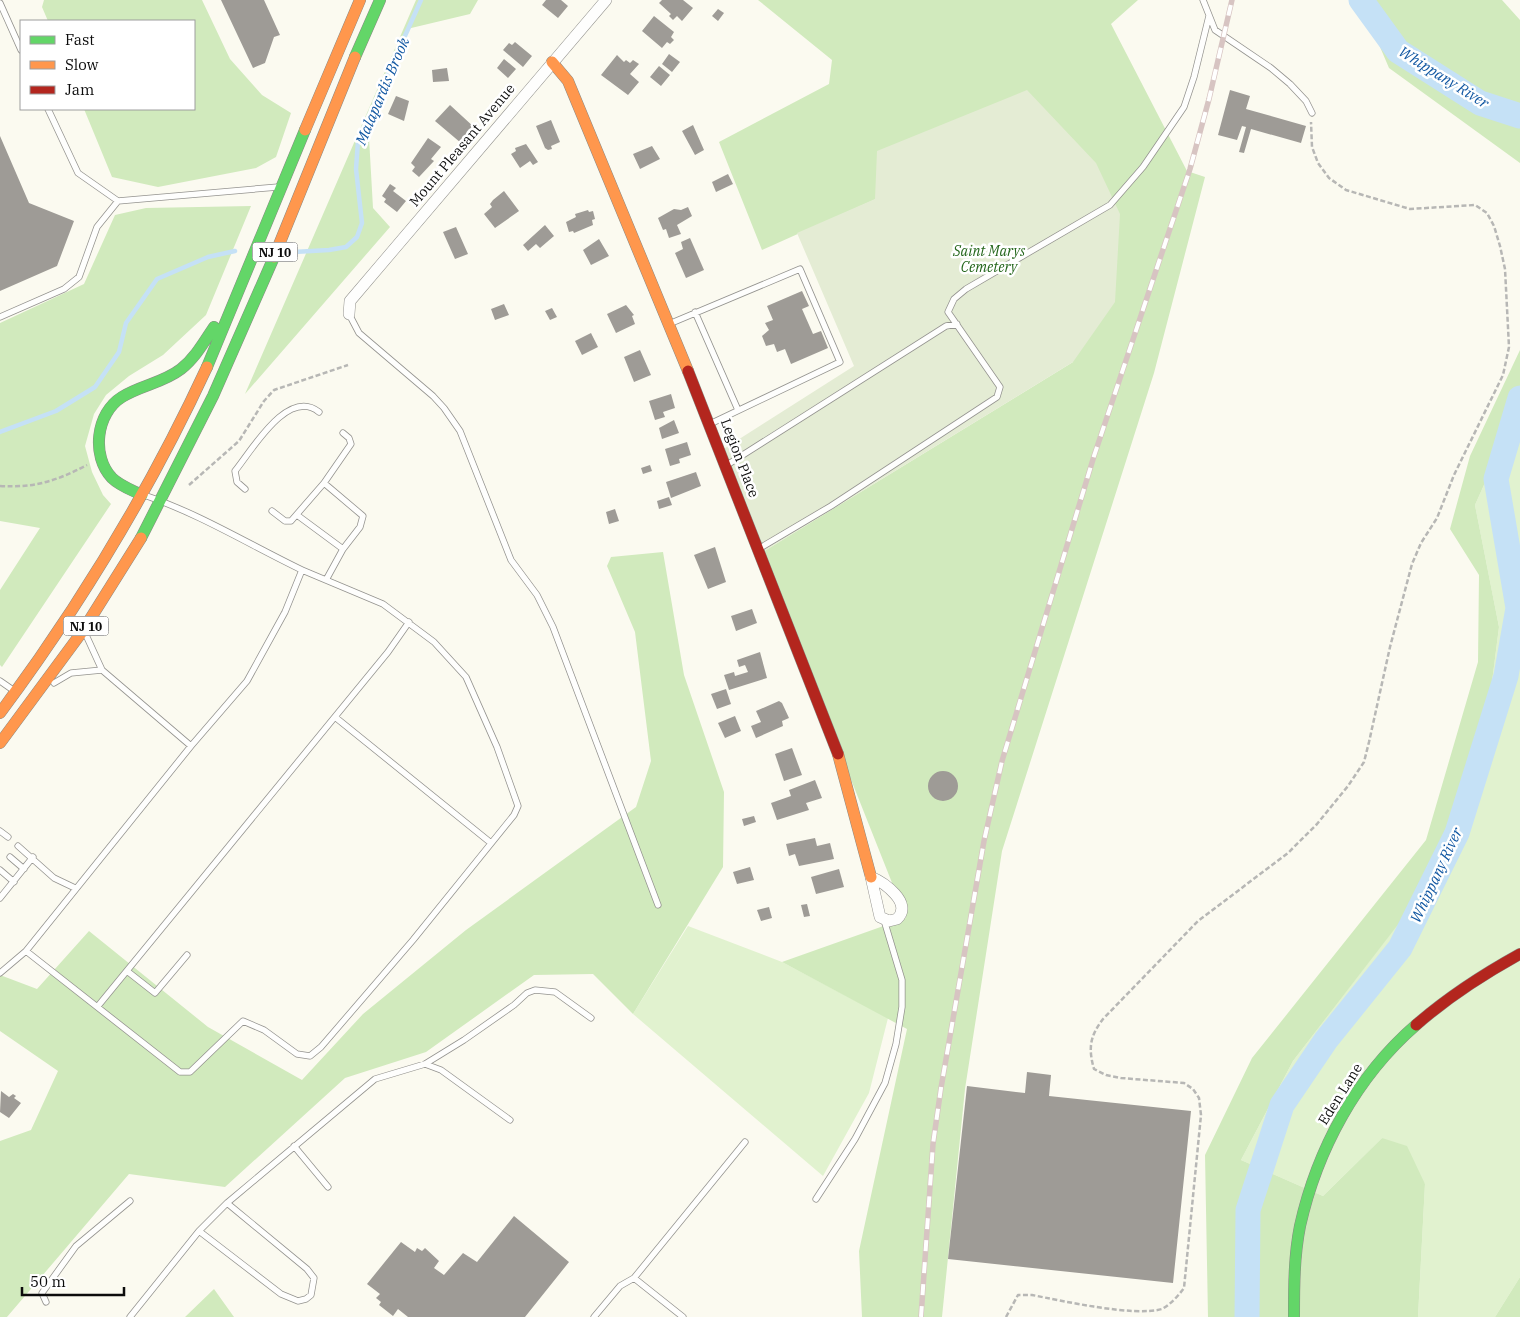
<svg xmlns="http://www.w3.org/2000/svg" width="1520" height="1317" font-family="'IBM Plex Serif',serif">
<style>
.green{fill:#e1f2cf}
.forest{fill:#d1eabd}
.cemetery{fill:#e4ecd4}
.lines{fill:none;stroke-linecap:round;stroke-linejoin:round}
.stream{stroke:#c5e1f6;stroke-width:4.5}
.river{stroke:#c5e1f6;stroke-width:25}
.building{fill:#9e9b96}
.lane-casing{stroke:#94938f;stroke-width:7}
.street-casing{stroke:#94938f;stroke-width:12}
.fast-casing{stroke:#8a8a85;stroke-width:12}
.slow-casing{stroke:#8a8a85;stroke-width:12}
.jam-casing{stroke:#8a8a85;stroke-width:12}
.path{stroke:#b7b7b5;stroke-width:2.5;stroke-dasharray:5 2.5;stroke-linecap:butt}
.lane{stroke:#fefefd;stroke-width:5.5}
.street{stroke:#fefefd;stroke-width:11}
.fast{stroke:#63d668;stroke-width:11}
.slow{stroke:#ff974d;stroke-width:11}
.jam{stroke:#b3261e;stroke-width:11}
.rail-casing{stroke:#d7c4c2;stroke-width:5.5}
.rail{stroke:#fff;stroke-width:4;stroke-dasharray:11;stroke-linecap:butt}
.labels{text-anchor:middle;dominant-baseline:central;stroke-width:5;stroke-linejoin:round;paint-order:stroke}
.shield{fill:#fff;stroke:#555;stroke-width:1}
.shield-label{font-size:12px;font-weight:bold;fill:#0c0c0c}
.street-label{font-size:14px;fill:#0c0c0c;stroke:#fff}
.park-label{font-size:14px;font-style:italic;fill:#24661b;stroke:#fff}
.water-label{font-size:15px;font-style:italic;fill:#1157a2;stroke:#fff}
</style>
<rect width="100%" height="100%" fill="#fbfaf0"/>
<path class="green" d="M1520,436v841l-25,40h-77l7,-133 -43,-46 -59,58 -82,-36 52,-99 127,-166 67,-174 12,-94 -24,-122 30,-67z
M688,926l94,36 106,56 -19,75 -46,83 -190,-162z"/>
<path class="forest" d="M44,0h158l28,59 32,36 29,18 -15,44 -20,11 -98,19 -46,-10 -28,-68h110v-88h-146l-6,-14z
M416,0h62l-8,14 -63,15 -39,91 5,88 17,19 -145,167z
M758,0h380l-27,24 76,147 18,6 -51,196 -152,478 -37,238 -23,228h-80l-3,-66 48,-222 -125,-67 124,-44 -145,-365 312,-191 -197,-163 -114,51 -43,-108 110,-58 3,-24z
M1360,0h142l18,20v143l-131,-95z
M251,206l-45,109 -43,40 -34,21 -23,19 -12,19 -9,32 7,26 11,23 8,9 -109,163 -2,-2v-75l40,-62 -40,-7v-198l84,-39 31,-69 31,-7z
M1520,350v86l-15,2 -30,67 24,122 -12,94 -67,175 -127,165 -52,99 82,36 59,-58 25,8 18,38 -7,133h-210l-3,-162 47,-97 174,-218 52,-178 1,-87 -29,-46 20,-73z
M663,552l21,123 40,117 -1,75 -90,147 -40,-40 -59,1 -108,77 -81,26 -120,109 -96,-13 -122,143h-7v-176l31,-11 27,-59 -58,-40v-56l37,14 52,-58 119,96 94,53 61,-66 103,-84 170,-123 15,-46 -16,-129 -28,-66 4,-9z
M1520,1277v40h-25z
M214,1289l20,28h-49z"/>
<path class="cemetery" d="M1027,90l69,73 24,51 -5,88 -42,60 -312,191 -39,-103 132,-84 -57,-133 78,-34 2,-48z"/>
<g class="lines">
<path class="stream" d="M294,252l35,-2 17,-3 11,-10 5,-14 -6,-54 2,-28 63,-141
M0,432l56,-21 39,-24 24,-35 7,-29 31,-44 51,-22 27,-6"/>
<path class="river" d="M1361,0l37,51 82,52 40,13
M1247,1317l1,-107 34,-105 44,-65 74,-92 57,-115 49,-157 12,-68 -22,-129 24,-81"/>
</g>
<path class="building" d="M221,0h43l16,35 -6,2 -9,26 -12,5z
M546,0h15l7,6 -10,12 -16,-13z
M662,0h21l10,8 -11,13 -5,-5 -4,4 -4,-4 2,-2 -12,-11z
M718,9l6,4 -6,8 -6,-5z
M654,16l20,16 -3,5 3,3 -4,4 -3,-2 -5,6 -20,-17z
M515,42l17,14 -9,11 -20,-17 6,-7 3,2z
M669,54l11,8 -8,10 -10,-8z
M617,55l7,7 2,-2 4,3 3,-3 6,4 -9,10 9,8 -11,13 -27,-20z
M504,59l12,10 -8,9 -11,-10z
M659,66l11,9 -9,11 -11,-9z
M447,68l2,13 -16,1 -1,-12z
M1230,90l20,6 -4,13 60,17 -5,17 -50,-14 -7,24 -5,-1 7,-25 -4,-1 -5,14 -19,-5z
M396,96l13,5 -5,20 -16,-7z
M450,105l25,23 -14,15 -26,-22z
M551,120l9,22 -9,4 1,3 -4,1 -3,-2 -9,-22z
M693,125l11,25 -9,5 -13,-24z
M0,136l29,67 45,18 -17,45 -57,25z
M428,138l13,9 -10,12 3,2 -15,16 -7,-6 3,-4 -4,-4z
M526,144l12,18 -5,3 -3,-4 -10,7 -9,-14 5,-3 -1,-3z
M652,146l8,13 -20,10 -7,-15z
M728,174l5,10 -17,8 -4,-10z
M390,184l6,4 -3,3 13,10 -9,11 -13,-10 2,-3 -4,-3z
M504,191l15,20 -24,17 -11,-14 8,-7 -2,-3 3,-4z
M688,207l4,9 -15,9 4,9 -12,4 -3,-9 -3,1 -5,-12 16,-9 7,1z
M588,210l1,2 4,-1 2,8 -3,1 1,5 -19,8 -1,-2 -4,1 -3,-10 10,-5 -1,-3z
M545,225l9,11 -14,12 -4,-4 -8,7 -5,-6z
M456,227l12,27 -13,5 -12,-27z
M690,238l14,32 -18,8 -11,-25 8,-4 -2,-7z
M599,239l10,17 -18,9 -8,-15z
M802,291l7,15 -7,3 11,25 8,-3 7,17 -37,16 -6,-15 -8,3 -3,-8 -8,2 -4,-10 7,-6 -4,-7 8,-3 -6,-14z
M504,304l5,11 -14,5 -4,-11z
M626,305l8,10 -2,1 3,8 -19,9 -9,-19z
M552,308l5,9 -7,3 -5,-9z
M591,333l7,14 -16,8 -7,-14z
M640,350l11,25 -17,7 -10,-25z
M671,394l4,14 -12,4 2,5 -10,3 -6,-19z
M674,420l5,13 -17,6 -3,-11z
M687,442l4,13 -12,4 1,4 -10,3 -5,-17z
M650,465l2,6 -9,3 -2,-6z
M696,472l5,14 -30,12 -5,-16z
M669,497l3,8 -13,4 -2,-8z
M615,509l4,12 -10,3 -3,-12z
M715,547l11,35 -18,7 -14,-34z
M752,609l5,14 -21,8 -5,-15z
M760,652l7,26 -38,12 -5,-15 10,-3 1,4 13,-4 -3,-7 -6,2 -2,-7z
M726,689l5,15 -14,5 -6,-15z
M779,701l3,2 7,15 -7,3 1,5 -27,12 -5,-12 10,-4 -5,-11z
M735,716l6,15 -16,7 -7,-15z
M792,748l10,27 -18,6 -9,-27z
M928 786a15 15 0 1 1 30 0a15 15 0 1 1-30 0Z
M815,780l7,18 -16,5 3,7 -32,10 -6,-17 20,-7 -2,-6z
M754,816l2,6 -12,4 -2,-7z
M815,838l2,8 13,-3 4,16 -35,7 -4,-12 -6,2 -3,-12z
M750,867l4,13 -17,4 -4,-12z
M839,869l5,18 -28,7 -5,-17z
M807,904l3,12 -6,1 -3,-12z
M769,907l3,11 -11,3 -4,-11z
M1027,1072l24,3 -2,21 142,15 -18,172 -225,-24 19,-173 58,7z
M1,1091l8,6 4,-3 3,2 -2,2 7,5 -12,15 -9,-6z
M514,1216l55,46 -44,55h-117l-10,-8 -5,7 -14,-11 2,-3 -5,-4 4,-4 -13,-10 34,-42 14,10 2,-4 5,3 3,-3 14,13 -5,7 10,7 19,-22 14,9z"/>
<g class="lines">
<g class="lane-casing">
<path id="lane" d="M1203,0l12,30 56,38 19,16 16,17 6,12
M0,3l21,47
M48,109l30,64 40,28 160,-14
M695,312l43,98
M349,314l10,19 74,63 11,12 16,23 51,129 26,35 16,32 105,278
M0,317l64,-28 15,-12 18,-50 21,-26
M669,324l131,-55 40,93 -128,61
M727,465l219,-139 11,-2
M245,489l-8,-7 -2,-11c17,-21 53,-84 84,-59
M144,495c56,19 106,50 158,75
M272,511l13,10h6l33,-38
M297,515l46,34
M760,548l71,-42 166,-109 3,-10 -52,-75 6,-13 12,-10 144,-84 33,-38 41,-60 10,-30 15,-61
M302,570l81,34 51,38 32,35 31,70 21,59 -4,9 -101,125 -92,107 -11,9 -13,-2 -33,-24 -21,-9 -53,51h-10l-154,-121 165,-205 56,-65 38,-69z
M326,580l17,-31 17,-22 3,-11 -39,-33 27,-39 -2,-6 -6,-5
M86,635l16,35 89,76
M0,681l13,9
M54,683l17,-10 31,-3
M335,717l156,126
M0,831l8,6
M18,846l36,32 21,10
M10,857l14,12
M0,870l14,12
M0,898l33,-41
M127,971l28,22 32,-38
M0,973l26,-22
M98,1006l290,-354 21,-30
M425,1064l16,6 69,50
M294,1146l34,41
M816,1199l39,-60 30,-56 11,-39 6,-37v-27l-18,-60
M199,1231l82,63 17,7 8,-2 5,-4 3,-17 -7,-9 -80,-66
M634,1278l49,39
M46,1302l-4,-9 34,-47 54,-45
M130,1317l69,-86 28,-28 148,-124 50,-15 39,-24 50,-35 13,-12 8,-3 20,2 36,26
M594,1317l26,-31 14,-8 111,-136"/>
</g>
<g class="street-casing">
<path id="street" d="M349,314l1,-13 256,-301
M871,877c12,5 43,26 26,42l-8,2 -9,-4z"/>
</g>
<g class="fast-casing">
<path id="fast" d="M355,57l25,-57
M207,367l98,-237
M142,495c-10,-5 -22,-9 -30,-17 -21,-22 -16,-65 10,-81 19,-12 41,-14 59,-28 14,-11 23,-27 33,-42
M141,538l72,-142 61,-139
M1294,1317c0,-30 0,-61 6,-91 17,-76 56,-149 116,-201"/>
</g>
<g class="slow-casing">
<path id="slow" d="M552,62l16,19 120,290
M305,130l55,-130
M274,257l81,-200
M0,713c81,-109 150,-223 207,-346
M0,743l82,-111 59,-94
M838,754l33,123"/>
</g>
<g class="jam-casing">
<path id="jam" d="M688,371l150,383
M1416,1025c32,-28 66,-50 104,-71"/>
</g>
<path class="path" d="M189,485l50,-44 25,-40 10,-11 74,-25
M0,486c35,2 56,-5 87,-21
M1006,1317l12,-22h14c31,6 102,22 130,14 9,-5 16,-13 22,-21l17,-173 -2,-17 -6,-9 -9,-6 -63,-5 -15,-3 -12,-6c-6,-21 -4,-33 9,-50l95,-98 90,-68 29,-29 31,-38 16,-24 5,-20 21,-95 22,-83 9,-21 16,-25 17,-43 49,-100 6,-28 -4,-78 -5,-23 -6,-20 -7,-13 -12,-8 -65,4 -64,-19 -17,-12 -11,-15 -6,-16 -1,-25"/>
<use href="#lane" class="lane"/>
<use href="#street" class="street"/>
<use href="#fast" class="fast"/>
<use href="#slow" class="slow"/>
<use href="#jam" class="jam"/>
<g class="rail-casing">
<path id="rail" d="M921,1317l12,-173 8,-56 43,-247 18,-80 92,-305 96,-287 19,-70 23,-99"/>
</g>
<use href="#rail" class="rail"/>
</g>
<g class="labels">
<g class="shield">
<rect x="252.5" y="242.5" width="45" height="19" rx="4"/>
<rect x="63.5" y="616.5" width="45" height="19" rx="4"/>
</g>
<g class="shield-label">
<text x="275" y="252">NJ 10</text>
<text x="86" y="626">NJ 10</text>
</g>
<g class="street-label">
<text transform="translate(462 145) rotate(-50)">Mount Pleasant Avenue</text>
<text transform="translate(740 458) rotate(69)">Legion Place</text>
<text transform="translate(1340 1094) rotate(-58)">Eden Lane</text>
</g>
<g class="park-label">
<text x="989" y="251">Saint Marys<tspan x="989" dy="16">Cemetery</tspan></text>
</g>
<g class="water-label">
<text transform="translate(1444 77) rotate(32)">Whippany River</text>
<text transform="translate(382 91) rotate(-67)">Malapardis Brook</text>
<text transform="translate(1436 875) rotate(-65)">Whippany River</text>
</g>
</g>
<rect x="20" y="20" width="175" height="90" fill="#ffffff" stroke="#9e9e9e"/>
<rect x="30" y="36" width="25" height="8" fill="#63d668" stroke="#9e9e9e"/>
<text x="65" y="45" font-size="15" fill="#0c0c0c">Fast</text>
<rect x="30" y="61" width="25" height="8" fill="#ff974d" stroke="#9e9e9e"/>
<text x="65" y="70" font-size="15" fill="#0c0c0c">Slow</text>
<rect x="30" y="86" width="25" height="8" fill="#b3261e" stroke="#9e9e9e"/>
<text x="65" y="95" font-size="15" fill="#0c0c0c">Jam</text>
<path d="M22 1287v8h102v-8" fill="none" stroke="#0c0c0c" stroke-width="2.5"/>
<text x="30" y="1287" font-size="15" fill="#0c0c0c" stroke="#ffffff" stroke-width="4" paint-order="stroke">50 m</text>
</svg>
